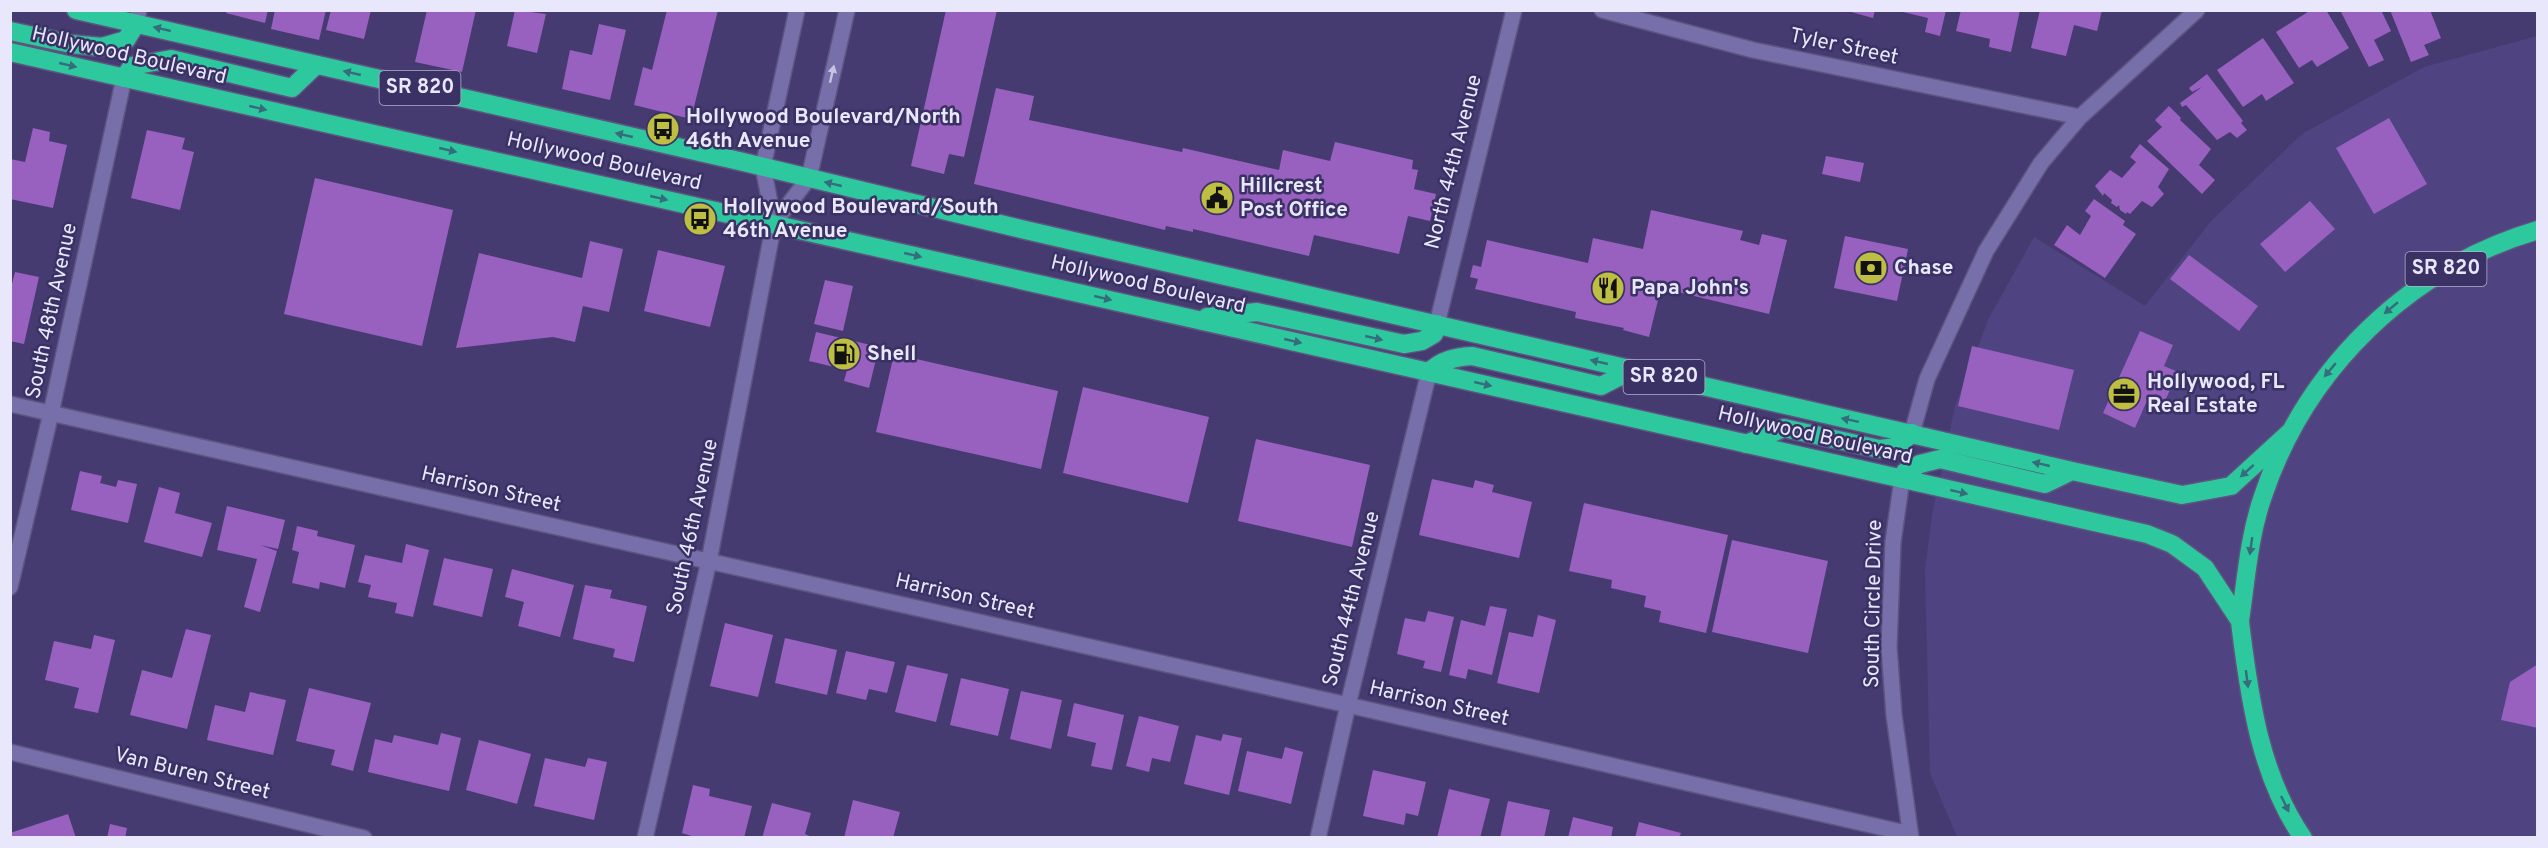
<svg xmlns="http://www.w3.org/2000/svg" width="2548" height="848" font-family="Overpass,sans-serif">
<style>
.built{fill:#4f4481}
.building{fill:#9860bf}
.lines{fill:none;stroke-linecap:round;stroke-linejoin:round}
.minor-casing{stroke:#5d547f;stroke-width:18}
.highway-casing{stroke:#5d547f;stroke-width:21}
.minor{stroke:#776fa9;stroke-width:15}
.highway{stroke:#2ec89f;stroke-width:18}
.oneway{fill:#356d7c}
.oneway2{fill:#c7c3e2}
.labels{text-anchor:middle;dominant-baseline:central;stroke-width:5;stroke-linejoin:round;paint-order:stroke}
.shield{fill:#3a3165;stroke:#b4b0ce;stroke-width:1.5}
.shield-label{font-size:20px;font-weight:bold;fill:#e9e7fb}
.street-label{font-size:21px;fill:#e9e7fb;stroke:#3a3165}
.poi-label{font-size:21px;font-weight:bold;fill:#e9e7fb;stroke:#3a3165;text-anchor:start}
</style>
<rect width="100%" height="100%" fill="#453b71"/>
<path class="built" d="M2537,36v801h-580l-27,-64 -5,-203 7,-55 23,-109 34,-88 45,-81 111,69 66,-85 91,-87 122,-67z"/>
<path class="building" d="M227,10h41l-3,13 -39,-10z
M275,10h51l-7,30 -48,-11z
M331,10h40l-7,29 -38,-9z
M427,10h49l-14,62 -47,-10z
M515,10l31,4 -9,39 -30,-7z
M667,10h51l-27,109 -57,-14 9,-38 9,3z
M946,10h51l-33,147 -15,-3 -5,20 -33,-8z
M1844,10h31l-2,8z
M1946,10l-6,26 -15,-4 3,-14 -29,-7z
M1961,10h59l-9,42 -22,-5 1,-8 -34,-8z
M2040,10h62l-5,21 -23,-6 -8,31 -35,-8z
M2311,10h15l23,38 -32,19 -5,-7 -13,8 -23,-36z
M2340,10h41l10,21 -17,9 10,20 -15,7z
M2390,10h40l11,28 -17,7 5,10 -18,7z
M599,24l27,6 -16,70 -48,-11 8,-39 22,5z
M2263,38l31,45 -28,18 -4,-7 -19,13 -26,-37z
M2207,74l36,47 -2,2 6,7 -10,8 -7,-6 -13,8 -31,-35 -4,2 -2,-4 22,-16 -10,5 -3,-4z
M996,88l38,8 -5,24 153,32 1,-4 96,22 4,-20 47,11 5,-19 78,18 -1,9 6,1 -4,19 22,5 -6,27 -22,-5 -9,38 -85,-19 -5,21 -116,-27v3l-27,-6 -1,4 -191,-46z
M2169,106l12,12 -1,2 31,29 -12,16 16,15 -13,14 -55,-53 15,-14 -7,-7z
M2389,118l38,66 -53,30 -38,-66z
M33,128l17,4 -1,9 18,4 -14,63 -43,-9v-40l15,3z
M147,130l38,8 -3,11 12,3 -14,58 -49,-12z
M2140,144l29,25 -11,18 6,7 -12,13 -10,-6 -12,13 -3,-2 -1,2 -6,-4 -1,-5 -2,2 -6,-4 1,-3 -8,-7 -1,3 -8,-10 15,-16 12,8 14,-16 -6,-5z
M1826,156l38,7 -4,19 -38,-8z
M315,178l138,32 -31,136 -138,-32z
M2094,199l31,22 -2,4 13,9 -31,44 -51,-33 13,-20 13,10 11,-19 -6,-5z
M2310,201l25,28 -50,43 -25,-28z
M1651,210l92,21 -3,9 19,5 3,-11 25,6 -18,74 -108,-26 -12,49 -26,-7 1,-2 -49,-10 1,-6 -101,-23 3,-10 -8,-2 3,-12 8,2 6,-27 101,23 5,-25 50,11z
M1845,236l63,13 -11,52 -63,-13z
M590,241l33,8 -14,63 -26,-6 -8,36 -22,-5 -97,11 23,-95 103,25z
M658,250l67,16 -15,61 -66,-16z
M2189,255l69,51 -19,25 -69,-52z
M15,272l24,5 -15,67 -14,-3v-49z
M825,280l28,6 -10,45 -29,-7z
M2140,331l33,14 -9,21 14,6 -17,38 -15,-7 -11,25 -32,-15z
M816,332l63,15 -10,41 -25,-7 3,-11 -38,-9z
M1972,346l102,24 -15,60 -101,-24z
M894,354l164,37 -17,78 -165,-37z
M1083,387l126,30 -21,86 -125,-30z
M1256,439l114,26 -18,82 -114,-26z
M80,471l22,5 -2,7 16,4 2,-7 19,4 -9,39 -57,-13z
M1432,479l41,9 2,-8 19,5 -2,7 40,10 -13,56 -100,-23z
M159,487l21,6 -5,20 37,10 -10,34 -58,-15z
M1584,503l144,32 -22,98 -47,-11 2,-11 -17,-4 2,-11 -35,-8 1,-8 -43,-9z
M227,506l58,14 -7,29 -18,-4 17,6 -17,61 -16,-5 13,-48 -40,-9z
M297,526l21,5 -1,5 38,9 -10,43 -25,-6 -1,7 -27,-6 7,-31 -7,-2z
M1732,540l96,21 -20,92 -96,-21z
M406,544l23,6 -16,67 -18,-4 2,-10 -29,-6 3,-12 -13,-3 7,-27 37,8z
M444,558l49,11 -11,48 -49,-12z
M512,569l62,16 -14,52 -42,-11 6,-24 -19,-5z
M585,585l27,5 -2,8 37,8 -13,56 -21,-5 2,-8 -42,-10z
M1490,606l17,3 -15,66 -24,-6 -2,10 -17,-4 12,-55 24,6z
M1428,611l26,6 -13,55 -18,-4 2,-7 -28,-7 8,-36 20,4z
M1538,615l18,5 -17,73 -42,-10 12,-51 24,5z
M725,623l48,12 -15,62 -48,-11z
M186,629l25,6 -24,94 -57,-14 12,-45 30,8z
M94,635l21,5 -17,73 -24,-5 5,-20 -34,-8 9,-39 37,8z
M785,638l52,12 -10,45 -52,-12z
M846,651l49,11 -8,31 -18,-4 -3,11 -30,-7z
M2538,664v64l-37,-8 9,-38z
M907,665l41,9 -12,48 -41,-10z
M961,678l48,11 -11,47 -48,-11z
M309,688l62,15 -18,68 -22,-6 4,-15 -39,-9z
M1021,691l41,9 -11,49 -41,-10z
M250,692l36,8 -13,55 -66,-15 8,-35 30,7z
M1074,703l50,12 -12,55 -21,-4 5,-23 -29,-7z
M1139,716l40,10 -9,36 -18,-4 -3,14 -23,-6z
M441,733l20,5 -12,53 -81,-19 7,-33 17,4 2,-8 44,10z
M1223,734l19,4 -13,57 -45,-11 12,-49 25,6z
M479,740l52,14 -14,50 -51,-14z
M1285,747l18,5 -12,52 -53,-13 9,-40 35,8z
M545,758l40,9 3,-9 19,4 -13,58 -60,-14z
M1373,770l53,12 -8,34 -12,-3 -2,12 -41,-9z
M693,785l17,4 -1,7 43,10 -8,32h-46l-16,-5z
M1449,789l41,10 -10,39h-43z
M853,800l47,12 -7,26h-49z
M1508,801l42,9 -6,28h-44z
M772,803l39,10 -6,21 9,4h-52z
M68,814l8,24h-66v-5z
M1573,817l40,10 -2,11h-43z
M1639,822l42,11 -2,5h-44z
M110,824l17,4 -2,10h-18z"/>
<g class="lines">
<g class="minor-casing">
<path id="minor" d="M1602,10l151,40 327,67
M136,24l3,-14
M774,223l35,-45 38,-168
M1437,324l77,-314
M10,404l1338,301 562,129
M1912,433l15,-54 59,-128 55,-88 39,-46 117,-107
M1902,479l-9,63 -4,105 5,68 17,123
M10,587l41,-174 73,-335
M10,752l354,86
M645,838l64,-277 65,-338 -11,-56 34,-157
M1318,838l30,-133 81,-333"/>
</g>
<g class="highway-casing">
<path id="highway" d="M76,10l663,151 282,68 1051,242 110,24 49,-9 59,-54
M10,31l61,13 31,3 24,-7 10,-16
M10,52l2137,482 25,10 33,24 35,53
M124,78l8,-12 39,-7 121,29 24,-23
M1207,317l50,-5 147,32 18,-3 12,-7 3,-10
M1429,372c13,-12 26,-15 43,-16l129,30 31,-16
M1746,444l38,-16 95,21 18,-2 15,-14
M1902,479l3,-7 15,-8 20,-5 105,25 27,-13
M2303,838c-42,-61 -53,-136 -62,-208l-1,-9c6,-41 9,-85 23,-125 43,-128 146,-228 275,-266"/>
</g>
<use href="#minor" class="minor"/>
<use href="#highway" class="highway"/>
</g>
<defs><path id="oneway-solid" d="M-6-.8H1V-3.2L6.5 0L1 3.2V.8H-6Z" transform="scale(1.5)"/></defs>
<g class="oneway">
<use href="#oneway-solid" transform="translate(162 29) rotate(-167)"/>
<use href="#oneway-solid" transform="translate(68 65) rotate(13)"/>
<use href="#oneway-solid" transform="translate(352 73) rotate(-167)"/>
<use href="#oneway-solid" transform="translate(258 108) rotate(13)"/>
<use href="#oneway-solid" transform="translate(624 135) rotate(-167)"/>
<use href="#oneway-solid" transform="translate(448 150) rotate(13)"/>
<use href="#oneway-solid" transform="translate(833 184) rotate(-167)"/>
<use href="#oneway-solid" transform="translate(659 198) rotate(13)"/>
<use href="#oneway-solid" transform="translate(913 255) rotate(13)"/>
<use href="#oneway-solid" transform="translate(1103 298) rotate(13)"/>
<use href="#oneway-solid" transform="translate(2391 308) rotate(140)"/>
<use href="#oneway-solid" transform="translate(1374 338) rotate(13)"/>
<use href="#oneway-solid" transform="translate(1293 341) rotate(13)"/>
<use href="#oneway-solid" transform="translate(1599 362) rotate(-167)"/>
<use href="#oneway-solid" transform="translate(2330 370) rotate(130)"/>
<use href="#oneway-solid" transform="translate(1483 384) rotate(13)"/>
<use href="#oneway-solid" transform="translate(1850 420) rotate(-168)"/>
<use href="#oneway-solid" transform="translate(2041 464) rotate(-167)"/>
<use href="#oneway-solid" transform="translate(2247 471) rotate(138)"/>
<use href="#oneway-solid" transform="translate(1959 492) rotate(13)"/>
<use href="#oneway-solid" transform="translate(2251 546) rotate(98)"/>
<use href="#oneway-solid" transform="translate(2247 679) rotate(83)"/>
<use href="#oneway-solid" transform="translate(2285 804) rotate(64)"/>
</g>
<use class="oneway2" href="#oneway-solid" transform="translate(832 74) rotate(-77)"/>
<defs>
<g id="bus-disc" transform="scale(1.725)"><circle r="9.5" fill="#bebf42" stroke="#3a3165"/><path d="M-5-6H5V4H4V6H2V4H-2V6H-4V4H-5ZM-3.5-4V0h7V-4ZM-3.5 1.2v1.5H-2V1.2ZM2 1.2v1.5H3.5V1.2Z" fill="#111"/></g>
<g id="civic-disc" transform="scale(1.725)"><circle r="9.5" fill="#bebf42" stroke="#3a3165"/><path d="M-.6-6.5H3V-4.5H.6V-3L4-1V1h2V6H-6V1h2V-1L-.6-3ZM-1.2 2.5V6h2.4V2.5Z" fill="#111"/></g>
<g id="bank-disc" transform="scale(1.725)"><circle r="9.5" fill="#bebf42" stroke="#3a3165"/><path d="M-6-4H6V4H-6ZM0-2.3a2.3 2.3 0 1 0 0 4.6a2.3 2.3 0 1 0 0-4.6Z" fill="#111"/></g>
<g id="restaurant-disc" transform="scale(1.725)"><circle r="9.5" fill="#bebf42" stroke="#3a3165"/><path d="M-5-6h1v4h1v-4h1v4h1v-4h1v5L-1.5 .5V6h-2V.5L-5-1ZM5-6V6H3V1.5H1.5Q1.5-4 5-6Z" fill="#111"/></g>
<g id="fuel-disc" transform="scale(1.725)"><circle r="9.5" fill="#bebf42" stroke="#3a3165"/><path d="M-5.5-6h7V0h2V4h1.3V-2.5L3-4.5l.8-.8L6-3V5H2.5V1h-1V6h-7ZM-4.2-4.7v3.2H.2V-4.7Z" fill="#111"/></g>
<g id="office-disc" transform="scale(1.725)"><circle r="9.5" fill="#bebf42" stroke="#3a3165"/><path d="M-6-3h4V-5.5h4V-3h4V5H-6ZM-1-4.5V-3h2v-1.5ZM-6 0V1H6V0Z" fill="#111"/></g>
</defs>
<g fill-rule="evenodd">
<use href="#bus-disc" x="663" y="129"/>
<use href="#civic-disc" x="1217" y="198"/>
<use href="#bus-disc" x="700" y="219"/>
<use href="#bank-disc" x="1871" y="268"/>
<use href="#restaurant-disc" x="1608" y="288"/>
<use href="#fuel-disc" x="844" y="354"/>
<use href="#office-disc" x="2124" y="394"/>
</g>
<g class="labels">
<g class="shield">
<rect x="379.5" y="71" width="81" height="34" rx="4.5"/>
<rect x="2405.5" y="252" width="81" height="34" rx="4.5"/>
<rect x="1623.5" y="360" width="81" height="34" rx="4.5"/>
</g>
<g class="shield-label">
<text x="420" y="88">SR 820</text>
<text x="2446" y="269">SR 820</text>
<text x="1664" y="377">SR 820</text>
</g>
<g class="street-label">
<text transform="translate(1844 47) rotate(12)">Tyler Street</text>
<text transform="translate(129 56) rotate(13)">Hollywood Boulevard</text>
<text transform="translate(604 162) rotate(13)">Hollywood Boulevard</text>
<text transform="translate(1454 162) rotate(-76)">North 44th Avenue</text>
<text transform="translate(1148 285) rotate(13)">Hollywood Boulevard</text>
<text transform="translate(52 311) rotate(-78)">South 48th Avenue</text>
<text transform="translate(1815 436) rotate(13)">Hollywood Boulevard</text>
<text transform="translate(491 490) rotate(13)">Harrison Street</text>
<text transform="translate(693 527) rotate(-78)">South 46th Avenue</text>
<text transform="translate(965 597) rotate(13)">Harrison Street</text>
<text transform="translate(1352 599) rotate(-76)">South 44th Avenue</text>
<text transform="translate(1874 604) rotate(-89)">South Circle Drive</text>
<text transform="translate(1439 704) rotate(13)">Harrison Street</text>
<text transform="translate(192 774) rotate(14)">Van Buren Street</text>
</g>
<g class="poi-label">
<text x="686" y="117">Hollywood Boulevard/North<tspan x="686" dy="24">46th Avenue</tspan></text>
<text x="1240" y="186">Hillcrest<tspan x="1240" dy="24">Post Office</tspan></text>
<text x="723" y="207">Hollywood Boulevard/South<tspan x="723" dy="24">46th Avenue</tspan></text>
<text x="1894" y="268">Chase</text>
<text x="1631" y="288">Papa John's</text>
<text x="867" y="354">Shell</text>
<text x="2147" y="382">Hollywood, FL<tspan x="2147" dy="24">Real Estate</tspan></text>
</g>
</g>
<rect width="2548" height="848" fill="none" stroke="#e9e7fb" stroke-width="24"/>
</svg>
